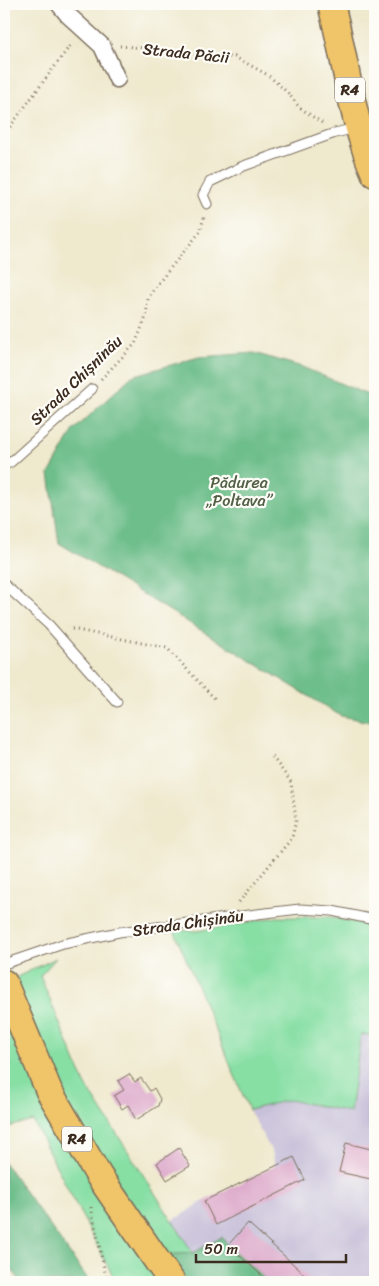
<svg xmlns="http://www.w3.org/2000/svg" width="379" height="1286" font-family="Sriracha,sans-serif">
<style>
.industrial{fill:#c7c0d9}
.green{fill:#87dfa4;stroke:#618461}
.forest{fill:#6dbe8a;stroke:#547454}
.building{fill:#deaccc}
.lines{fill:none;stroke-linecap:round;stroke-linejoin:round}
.service-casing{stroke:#7a6d5c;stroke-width:11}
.minor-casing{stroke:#7a6d5c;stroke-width:19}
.primary-casing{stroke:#7a6d5c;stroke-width:29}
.path{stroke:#7a6d5c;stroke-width:3;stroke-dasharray:1 4;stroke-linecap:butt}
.service{stroke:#fff;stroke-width:9}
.minor{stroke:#fff;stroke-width:16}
.primary{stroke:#f0c469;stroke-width:26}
.labels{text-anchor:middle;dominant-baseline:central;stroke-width:4.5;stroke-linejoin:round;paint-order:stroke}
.shield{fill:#fdfcf7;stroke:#75695f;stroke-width:1}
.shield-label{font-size:15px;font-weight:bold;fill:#3b2a1e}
.street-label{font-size:16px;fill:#3b2a1e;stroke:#fdfcf7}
.park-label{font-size:16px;fill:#526046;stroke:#fdfcf7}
</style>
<rect width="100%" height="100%" fill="#fdfcf7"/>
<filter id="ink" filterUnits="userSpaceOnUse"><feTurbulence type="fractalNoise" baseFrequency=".02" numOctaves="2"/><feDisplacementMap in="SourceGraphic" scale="10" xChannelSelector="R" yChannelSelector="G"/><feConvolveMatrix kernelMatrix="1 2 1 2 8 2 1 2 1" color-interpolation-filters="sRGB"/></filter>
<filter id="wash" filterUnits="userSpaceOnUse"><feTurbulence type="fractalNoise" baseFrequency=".0096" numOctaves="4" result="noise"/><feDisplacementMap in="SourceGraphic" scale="20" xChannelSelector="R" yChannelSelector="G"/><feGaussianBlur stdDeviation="1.12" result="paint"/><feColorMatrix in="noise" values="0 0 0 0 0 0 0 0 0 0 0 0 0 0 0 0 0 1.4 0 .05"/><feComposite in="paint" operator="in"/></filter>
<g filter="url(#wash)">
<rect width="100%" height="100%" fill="#efe9ce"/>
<path class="industrial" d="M361,1033l14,3v246h-106l-41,-37 -6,-8 -29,16 -21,-32 32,-20 71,-35 -2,-12 -24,-44 40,-10 61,12z"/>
<path class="green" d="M277,917h53l45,10v109l-14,-2 -11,78 -61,-12 -40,10 -75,-180 23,1z
M56,958l-16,18 45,108 108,169 -31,2 -108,-171 -41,-105z
M4,1000l158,282h-46l-83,-161 -29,7z"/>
<path class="forest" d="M254,353l48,14 73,31v325l-34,-7 -282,-173 -10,-69 25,-44 58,-54 67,-19z
M4,1162l86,120h1h-70l-17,-23z
M222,1237l6,8 41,37h-85l-22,-27 31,-2z"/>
<g id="blocks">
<path class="building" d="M129,1074l6,8 6,-4 9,13 4,-3 6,11 -2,7 -22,14 -8,-15 -6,4 -8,-13 10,-6 -6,-9z
M346,1143l29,7v30l-36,-8z
M179,1148l11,18 -23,14 -10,-17z
M294,1157l11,23 -89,45 -12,-24z
M248,1223l65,59h-44l-41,-37z
M375,1263v19h-6z"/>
</g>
</g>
<g filter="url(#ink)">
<use href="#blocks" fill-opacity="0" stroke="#7a6d5c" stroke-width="1"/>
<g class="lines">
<g class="service-casing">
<path id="service" d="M207,204l-4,-9 7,-13 31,-15 94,-34 21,-5
M4,465l7,-3 81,-73
M4,584l45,41 68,77
M4,964l59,-20 56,-12 138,-18 43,-5 32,2 43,9"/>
</g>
<g class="minor-casing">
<path id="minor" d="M59,4l9,11 34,31 15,33"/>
</g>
<g class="primary-casing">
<path id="primary" d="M331,4c15,56 20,116 44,170
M4,983l45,108 50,85 54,79 19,27"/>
</g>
<path class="path" d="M120,46l38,3 42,8h35l33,18 20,18 11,14 23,16
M4,135l68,-92
M101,379l34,-35 11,-27 2,-18 7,-12 45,-55 4,-15
M72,629l95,19 48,51
M239,902l53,-64 4,-18 -5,-38 -20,-27
M4,1049l7,15
M4,1068l3,-11
M91,1207l16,75"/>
<use href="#service" class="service"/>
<use href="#minor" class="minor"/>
<use href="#primary" class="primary"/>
</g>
</g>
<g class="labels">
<g class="shield">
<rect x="335" y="77.5" width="30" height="25" rx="4"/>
<rect x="62" y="1126.5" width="30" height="25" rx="4"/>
</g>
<g class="shield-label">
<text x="350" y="90">R4</text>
<text x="77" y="1139">R4</text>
</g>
<g class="street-label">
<text transform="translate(186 53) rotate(6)">Strada Păcii</text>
<text transform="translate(76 380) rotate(-44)">Strada Chișninău</text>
<text transform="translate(188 923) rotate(-8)">Strada Chișinău</text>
</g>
<g class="park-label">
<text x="239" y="482">Pădurea<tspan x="239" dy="18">„Poltava”</tspan></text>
</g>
</g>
<rect width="379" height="1286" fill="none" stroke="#fdfcf7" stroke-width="20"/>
<path d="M196 1254v8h150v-8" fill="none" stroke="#3b2a1e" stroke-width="2.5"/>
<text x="204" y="1254" font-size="15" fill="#3b2a1e" stroke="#fdfcf7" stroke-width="4" paint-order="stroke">50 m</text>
</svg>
